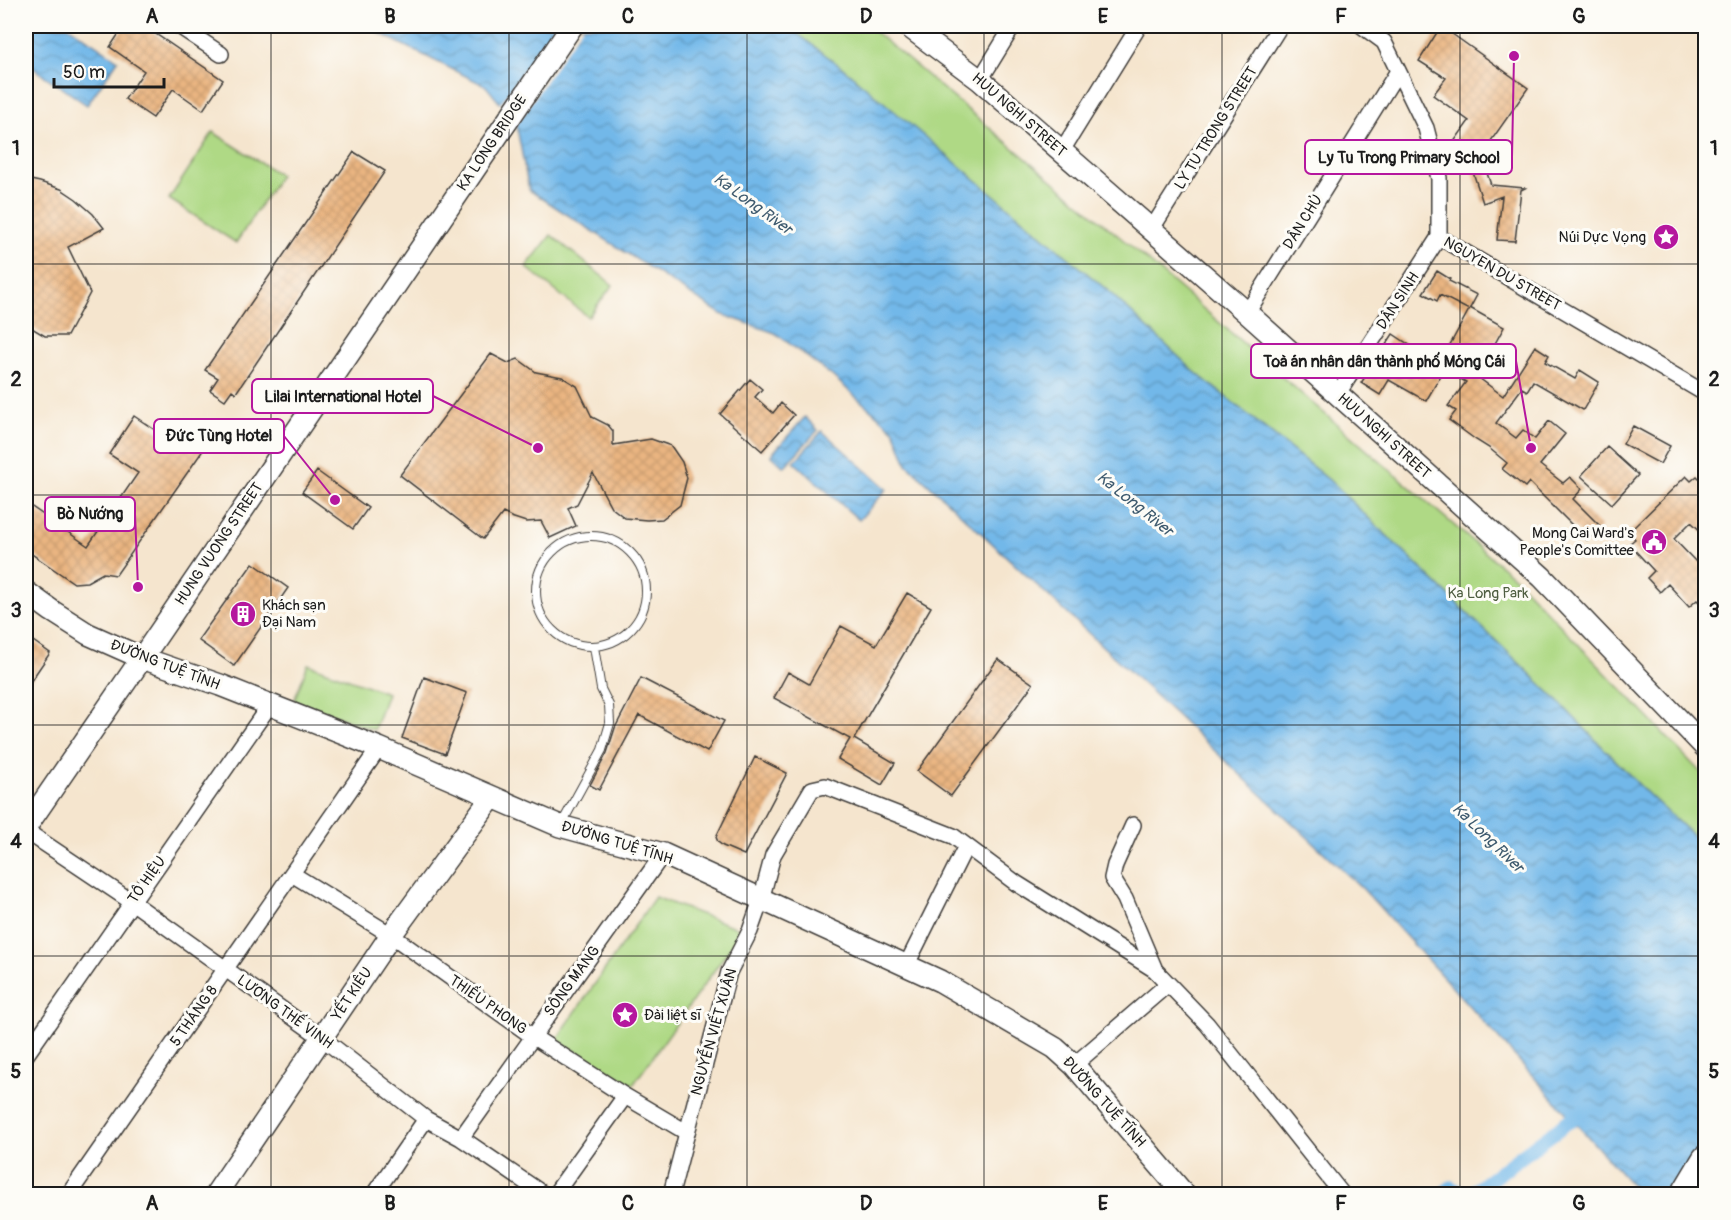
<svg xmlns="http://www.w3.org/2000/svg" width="1731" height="1220" font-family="Pangolin,sans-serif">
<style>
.green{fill:#afd985;stroke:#667a50;stroke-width:1.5}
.water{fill:url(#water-waves);stroke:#476a82;stroke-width:1.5}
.pier{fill:#f5e5ce}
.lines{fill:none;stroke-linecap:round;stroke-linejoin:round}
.canal{stroke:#72b8e9;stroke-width:15}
.building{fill:url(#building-cross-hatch)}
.lane-casing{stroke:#3d3a37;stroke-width:10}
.street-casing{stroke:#3d3a37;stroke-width:18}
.secondary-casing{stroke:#3d3a37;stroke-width:24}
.highway-casing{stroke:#3d3a37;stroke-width:30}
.lane{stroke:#fff;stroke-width:8}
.street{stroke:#fff;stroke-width:15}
.secondary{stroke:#fff;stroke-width:21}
.highway{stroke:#fff;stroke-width:27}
.grid{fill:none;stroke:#1c1c1c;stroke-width:1.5;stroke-opacity:0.55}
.labels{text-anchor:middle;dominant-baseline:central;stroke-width:6;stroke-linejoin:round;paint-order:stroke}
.street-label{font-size:15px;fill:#1c1c1c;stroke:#fdfcf7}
.poi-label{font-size:15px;fill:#1c1c1c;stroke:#fdfcf7;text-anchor:end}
.park-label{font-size:15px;fill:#4f5e41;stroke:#fdfcf7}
.water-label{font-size:16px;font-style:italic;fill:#3e5a6e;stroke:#fdfcf7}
.leader{fill:none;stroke:#b5179e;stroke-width:2}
.callout-dot{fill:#b5179e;stroke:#fdfcf7;stroke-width:2}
.callout{fill:#fdfcf7;stroke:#b5179e;stroke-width:2}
.callout-label{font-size:16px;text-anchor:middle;font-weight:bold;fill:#1c1c1c}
.neatline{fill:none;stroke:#1c1c1c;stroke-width:2}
.grid-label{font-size:20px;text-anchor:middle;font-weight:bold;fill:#1c1c1c}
</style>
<defs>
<pattern id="water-waves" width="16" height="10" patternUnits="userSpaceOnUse" patternTransform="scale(1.5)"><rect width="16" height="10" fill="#72b8e9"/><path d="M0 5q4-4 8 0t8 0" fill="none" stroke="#5d95bc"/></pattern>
<pattern id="building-cross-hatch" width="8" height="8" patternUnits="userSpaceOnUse" patternTransform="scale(1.5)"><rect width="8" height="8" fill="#eab581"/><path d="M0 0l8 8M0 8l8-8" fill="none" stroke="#c89b6f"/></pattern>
</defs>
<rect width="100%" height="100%" fill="#fdfcf7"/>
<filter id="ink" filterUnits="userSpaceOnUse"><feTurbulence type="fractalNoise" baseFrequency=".0167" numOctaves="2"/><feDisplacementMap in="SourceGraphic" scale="12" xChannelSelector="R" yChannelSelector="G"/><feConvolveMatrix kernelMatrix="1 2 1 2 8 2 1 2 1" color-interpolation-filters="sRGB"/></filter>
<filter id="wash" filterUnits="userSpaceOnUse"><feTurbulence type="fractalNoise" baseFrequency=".008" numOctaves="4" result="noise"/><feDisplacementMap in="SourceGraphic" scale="24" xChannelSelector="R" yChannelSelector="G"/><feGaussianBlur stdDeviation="1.35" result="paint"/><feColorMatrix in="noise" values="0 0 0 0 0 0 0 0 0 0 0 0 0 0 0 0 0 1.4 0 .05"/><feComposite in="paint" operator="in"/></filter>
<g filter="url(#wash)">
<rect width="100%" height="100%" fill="#f5e5ce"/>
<path class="green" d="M787,26h81l265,222 382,330 190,199v70l-58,-54 -95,-98 -223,-215 -133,-107 -89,-83z
M213,132l67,43 -44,68 -67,-44z
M551,235l62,50 -25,32 -62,-50z
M308,664l79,29 -13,37 -80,-29z
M655,897l88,33 -110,155 -77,-45z"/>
<path class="water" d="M26,26h42l50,34 -31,45 -61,-42z
M365,26h422l56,42 264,222 89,83 133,107 223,215 95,98 58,54v347h-65l-277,-305 -456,-425 -13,-34 -63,-55 -56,-42 -54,-19 -192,-124 -13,-67 -30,-37z
M805,417l13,13 -34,37 -13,-12z
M822,431l65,58 -28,31 -65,-58z"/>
<path class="pier" d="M555,26h28l-69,102 -1,-4 -14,-18z"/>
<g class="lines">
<path class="canal" d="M1443,1194l8,-6 9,6
M1471,1194l115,-86"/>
</g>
<g id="blocks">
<path class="building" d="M124,26h20l79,54 -20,30 -30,-21 -20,29 -28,-19 19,-28 -34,-24z
M1441,26l87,62 -47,67 10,30 34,3 -4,2 -6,51 -18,-1 5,-44 -19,7 -12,-37 -23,-16 21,-29 -36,-26 13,-17 -27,-17z
M354,152l31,19 -149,222 -4,-3 -7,10 -15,-10 8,-12 -13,-8z
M26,179l14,3 21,7 15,10 17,15 11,14 -36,19 22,46 -23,43h-22l-13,-8 -6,2z
M1437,271l13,8 -1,2 28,14 -8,15 -29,-15 -3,6 -14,-8z
M1470,308l34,19 -23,42 1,1 -3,8 24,18 32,-50 14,9 -4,7 30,17 5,-9 19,12 -16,28 -50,-29 -6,10 -5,-3 -26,35 20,15 7,-8 12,9 14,-18 16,13 -25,31 23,18 7,-6 12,12 -9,10 28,28 -14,13 -58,-58 -4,5 -23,-18 5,-6 -18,-15 -13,-8 -27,-20 7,-9 -8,-5 18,-24 -22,-12 -18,31 -37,-21 -9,15 -19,-12 32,-49 18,12 -10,15 23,14 14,-27 8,4z
M491,354l17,9 10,-4 18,13 26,5 15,9 15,31 16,8 5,6v14l38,-6 20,7 11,16 5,16 -7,27 -18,14 -15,1 -22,-2 -14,-11 -18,-34 -16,31 -9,4 8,18 -26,12 -9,-17 -15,1 -15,-5 -8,-4 -20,26 -83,-64z
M750,379l12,10 -7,8 18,16 8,-10 13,12 -32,36 -42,-37z
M134,416l30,20 7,-10 8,5 8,-11 17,10 -5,11 7,5 -90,129 -13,-2 -16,9 -13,1 -48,-33v-47l62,43 50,-73 -29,-19z
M1633,426l37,20 -10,18 -37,-20z
M1607,447l31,28 -26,29 -31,-28z
M317,471l51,37 -15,21 -51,-37z
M1686,476l5,5 6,-5 9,9v51l-15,-14 -17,17 22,23 10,-10v57l-9,-9 -8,7 -21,-23 -8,8 -13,-14 7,-7 -25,-27 6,-5 -6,-7z
M253,563l35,25 -54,78 -36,-26z
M907,593l24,14 -77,132 41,24 -13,22 -44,-26 12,-20 -76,-41 14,-26 21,12 32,-58 35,19z
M26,636l24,17 -24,35z
M998,659l35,25 -82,112 -34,-25z
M424,677l43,16 -22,61 -43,-16z
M641,678l83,43 -17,31 -68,-37 -40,75 -9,-5 17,-32 8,-25z
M755,757l32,16 -43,82 -21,-9 -5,-4 -2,-5z"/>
</g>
</g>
<g filter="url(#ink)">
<use href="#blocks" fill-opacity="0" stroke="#3d3a37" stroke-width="1.5"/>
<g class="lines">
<g class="lane-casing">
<path id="lane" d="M536 591a55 55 0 1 1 110 0a55 55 0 1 1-110 0Z
M561,825l41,-75 8,-27 -1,-18 -8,-16 -7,-42"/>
</g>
<g class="street-casing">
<path id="street" d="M179,26l42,28
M1362,26l22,16 42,86 13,50v59l267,157
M980,80l33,-54
M1061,152l78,-126
M1151,230l129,-204
M1247,313l151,-242
M1337,395l102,-158
M1133,825l-18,40 -3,13 13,21 30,71
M26,831l106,71 190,136 104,81 35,19 82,56
M292,874l99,61 141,101 93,60 61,36
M906,966l60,-120
M26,1055l243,-349
M1074,1065l94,-81
M461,1138l202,-284
M69,1194l310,-446
M374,1194l52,-75
M555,1194l70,-98
M671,1194l58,-222 21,-41 11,-31 12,-45 39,-66 13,-3 128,50 63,47 139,87 52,54 135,170"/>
</g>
<g class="secondary-casing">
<path id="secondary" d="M908,26l72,54 267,233 295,264 164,171
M26,592l26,19 36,23 54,24 78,27 159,63 181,78 103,28 277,127 115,67 19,17 110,129
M26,827l116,-169 430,-632
M216,1194l175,-259 101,-138"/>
</g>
<g class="highway-casing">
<path id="highway" d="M1685,1194l21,-35"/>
</g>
<use href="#lane" class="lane"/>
<use href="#street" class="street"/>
<use href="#secondary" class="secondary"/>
<use href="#highway" class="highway"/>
</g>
</g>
<path class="grid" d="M271,26v1168M509,26v1168M747,26v1168M984,26v1168M1222,26v1168M1460,26v1168M26,264h1680M26,495h1680M26,725h1680M26,956h1680"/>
<defs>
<g id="sight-disc" transform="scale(1.35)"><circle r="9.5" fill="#b5179e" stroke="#fdfcf7"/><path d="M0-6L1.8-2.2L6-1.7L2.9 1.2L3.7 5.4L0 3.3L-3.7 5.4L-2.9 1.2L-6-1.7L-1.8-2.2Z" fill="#fff"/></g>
<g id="civic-disc" transform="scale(1.35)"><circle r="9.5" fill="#b5179e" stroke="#fdfcf7"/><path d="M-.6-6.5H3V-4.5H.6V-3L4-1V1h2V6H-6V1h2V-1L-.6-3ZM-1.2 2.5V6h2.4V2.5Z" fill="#fff"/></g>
<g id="building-disc" transform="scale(1.35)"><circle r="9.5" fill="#b5179e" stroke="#fdfcf7"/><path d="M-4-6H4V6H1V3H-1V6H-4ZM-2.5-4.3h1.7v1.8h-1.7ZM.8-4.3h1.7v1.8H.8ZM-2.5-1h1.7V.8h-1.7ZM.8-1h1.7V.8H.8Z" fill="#fff"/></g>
</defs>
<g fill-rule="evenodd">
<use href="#sight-disc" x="1666" y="237"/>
<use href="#civic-disc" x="1654" y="542"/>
<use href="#building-disc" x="243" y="614"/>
<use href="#sight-disc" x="625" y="1015"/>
</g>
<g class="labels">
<g class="street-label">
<text transform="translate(1019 115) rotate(41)">HUU NGHI STREET</text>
<text transform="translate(1216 128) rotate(-58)">LY TU TRONG STREET</text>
<text transform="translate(492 143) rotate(-56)">KA LONG BRIDGE</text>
<text transform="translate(1303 222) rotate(-58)">DÂN CHỦ</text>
<text transform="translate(1502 274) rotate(30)">NGUYEN DU STREET</text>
<text transform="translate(1398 301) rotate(-57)">DÂN SINH</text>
<text transform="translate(1384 436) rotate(42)">HUU NGHI STREET</text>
<text transform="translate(219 544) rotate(-56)">HUNG VUONG STREET</text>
<text transform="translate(165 665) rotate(21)">ĐƯỜNG TUỆ TĨNH</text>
<text transform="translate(617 843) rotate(17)">ĐƯỜNG TUỆ TĨNH</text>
<text transform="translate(147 880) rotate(-55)">TÔ HIỆU</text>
<text transform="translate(572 981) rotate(-54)">SÔNG MANG</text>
<text transform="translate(352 994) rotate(-56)">YẾT KIÊU</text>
<text transform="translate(488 1005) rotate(35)">THIẾU PHONG</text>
<text transform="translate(285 1012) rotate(36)">LƯƠNG THẾ VINH</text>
<text transform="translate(194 1016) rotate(-55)">5 THÁNG 8</text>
<text transform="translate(714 1032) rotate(-74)">NGUYỄN VIẾT XUÂN</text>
<text transform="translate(1104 1102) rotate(48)">ĐƯỜNG TUỆ TĨNH</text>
</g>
<g class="poi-label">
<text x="1646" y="237">Núi Dực Vọng</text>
<text x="1634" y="533">Mong Cai Ward's<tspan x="1634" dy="17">People's Comittee</tspan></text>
<text x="262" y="605" text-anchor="start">Khách sạn<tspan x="262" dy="17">Đại Nam</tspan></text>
<text x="644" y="1015" text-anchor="start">Đài liệt sĩ</text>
</g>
<g class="park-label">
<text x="1488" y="593">Ka Long Park</text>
</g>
<g class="water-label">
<text transform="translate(753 204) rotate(36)">Ka Long River</text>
<text transform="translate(1135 504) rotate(39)">Ka Long River</text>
<text transform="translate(1488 838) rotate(44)">Ka Long River</text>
</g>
</g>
<path class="leader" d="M1514 56L1512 157M1531 448L1516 361M538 448L433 396M335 500L284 436M138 587L135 514"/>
<g class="callout-dot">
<circle cx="1514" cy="56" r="6"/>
<circle cx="1531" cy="448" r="6"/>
<circle cx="538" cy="448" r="6"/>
<circle cx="335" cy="500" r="6"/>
<circle cx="138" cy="587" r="6"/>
</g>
<g class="callout">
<rect x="1305" y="140" width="207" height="34" rx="6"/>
<rect x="1251" y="344" width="265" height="34" rx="6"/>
<rect x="252" y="379" width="181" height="34" rx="6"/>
<rect x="154" y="419" width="130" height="34" rx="6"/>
<rect x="45" y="497" width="90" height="34" rx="6"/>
</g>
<g class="callout-label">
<text x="1409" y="163">Ly Tu Trong Primary School</text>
<text x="1384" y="367">Toà án nhân dân thành phố Móng Cái</text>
<text x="343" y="402">Lilai International Hotel</text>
<text x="219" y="441">Đức Tùng Hotel</text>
<text x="90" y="519">Bò Nướng</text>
</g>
<rect width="1731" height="1220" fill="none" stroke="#fdfcf7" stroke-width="66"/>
<path d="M54 78v9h110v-9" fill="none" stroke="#1c1c1c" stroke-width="3"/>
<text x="63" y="78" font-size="18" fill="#1c1c1c" stroke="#fdfcf7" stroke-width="4.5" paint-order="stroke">50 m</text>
<rect x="33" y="33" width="1665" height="1154" class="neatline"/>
<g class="grid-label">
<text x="152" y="23">A</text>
<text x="390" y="23">B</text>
<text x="628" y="23">C</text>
<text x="866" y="23">D</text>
<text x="1103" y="23">E</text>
<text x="1341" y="23">F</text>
<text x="1579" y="23">G</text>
<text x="16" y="155">1</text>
<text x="1714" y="155">1</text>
<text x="16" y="386">2</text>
<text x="1714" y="386">2</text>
<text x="16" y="617">3</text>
<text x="1714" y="617">3</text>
<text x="16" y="848">4</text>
<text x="1714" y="848">4</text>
<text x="16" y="1078">5</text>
<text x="1714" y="1078">5</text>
<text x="152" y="1210">A</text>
<text x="390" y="1210">B</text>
<text x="628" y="1210">C</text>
<text x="866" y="1210">D</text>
<text x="1103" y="1210">E</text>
<text x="1341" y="1210">F</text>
<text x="1579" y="1210">G</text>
</g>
</svg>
